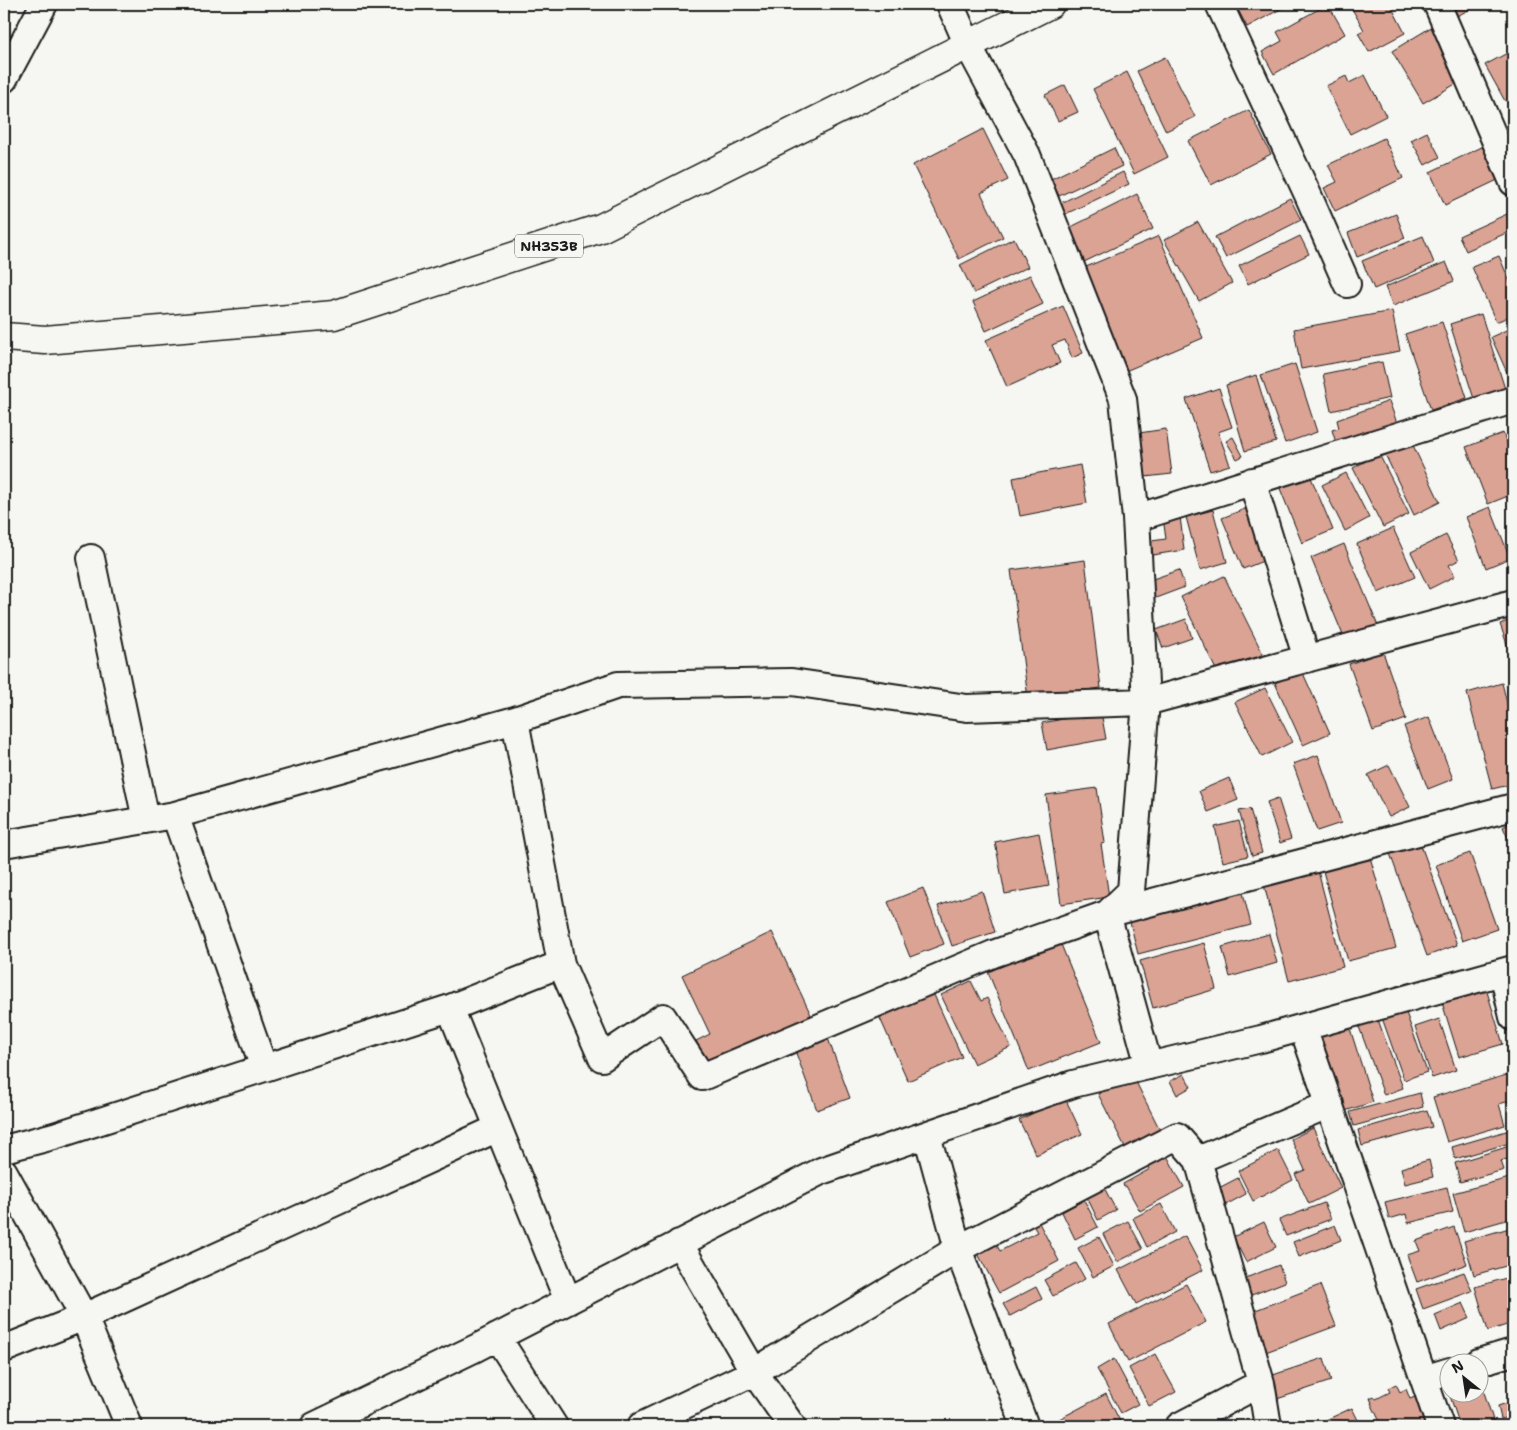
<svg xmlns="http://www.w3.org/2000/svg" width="1517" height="1430" font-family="'Shantell Sans',sans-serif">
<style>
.building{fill:#daa393;stroke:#1c1c1c}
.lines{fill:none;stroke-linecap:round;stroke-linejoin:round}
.street-casing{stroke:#1c1c1c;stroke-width:30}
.highway-casing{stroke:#1c1c1c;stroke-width:31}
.street{stroke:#f6f6f2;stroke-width:26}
.highway{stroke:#f6f6f2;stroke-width:28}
.labels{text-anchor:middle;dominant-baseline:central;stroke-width:4.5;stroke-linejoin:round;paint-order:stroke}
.shield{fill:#f6f6f2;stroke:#5d5d5c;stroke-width:1}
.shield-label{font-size:14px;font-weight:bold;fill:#1c1c1c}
</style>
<rect width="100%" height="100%" fill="#f6f6f2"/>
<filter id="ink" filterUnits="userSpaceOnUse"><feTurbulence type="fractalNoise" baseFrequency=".02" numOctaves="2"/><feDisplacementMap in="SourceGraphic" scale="10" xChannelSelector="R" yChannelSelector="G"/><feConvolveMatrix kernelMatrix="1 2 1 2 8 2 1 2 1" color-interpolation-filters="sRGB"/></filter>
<g filter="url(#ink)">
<path class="building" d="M1235,4h55l-43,23z
M1328,4l17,30 -71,40 -12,-22 20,-11 -5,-9z
M1357,4h33l15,29 -36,19 -11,-19 6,-3 -13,-23z
M1447,4h31v1l-25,13z
M1433,26l31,53 -41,24 -31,-52z
M1513,50v46l-8,5 -20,-36z
M1165,57l30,60 -29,14 -29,-60z
M1127,72l41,85 -34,17 -41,-85z
M1365,75l21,41 -36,18 -24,-48 20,-10 3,7z
M1065,85l13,27 -20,9 -13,-26z
M1249,110l22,44 -60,31 -23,-44z
M983,129l25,51 -27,13 22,44 -44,22 -46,-94z
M1427,132l13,25 -15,8 -14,-25z
M1384,138l19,40 -68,33 -11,-23 13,-6 -9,-17z
M1488,144l16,33 -59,28 -15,-33z
M1114,148l8,18 -63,30 -8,-17z
M1123,172l6,12 -72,34 -4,-11z
M1137,194l16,35 -69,33 -17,-33z
M1290,198l11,22 -75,38 -11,-21z
M1396,214l9,24 -48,19 -9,-24z
M1507,214l6,16 -47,21 -7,-15z
M1198,222l34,61 -33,18 -35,-61z
M1159,236l44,102 -80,34 -44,-102z
M1300,236l9,18 -61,30 -9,-18z
M1423,236l11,27 -60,26 -12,-28z
M1014,238l14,29 -54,26 -14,-28z
M1499,256l14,33v26l-17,7 -24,-55z
M1446,262l8,19 -61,25 -8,-19z
M1030,275l13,29 -57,27 -13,-29z
M1063,306l20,47 -11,5 -7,-18 -13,5 8,18 -53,24 -21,-47z
M1392,311l8,40 -99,18 -7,-40z
M1481,314l25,78 -31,10 -25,-78z
M1442,322l25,76 -36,12 -26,-76z
M1513,327v48l-4,2 -18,-40z
M1382,362l8,36 -59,13 -8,-37z
M1295,364l22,68 -32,11 -24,-68z
M1256,375l20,67 -31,9 -19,-66z
M1219,388l13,39 -14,5 12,33 -20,6 -24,-72z
M1389,401l8,22 -60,23 -5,-16 7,-2 -2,-8z
M1166,429l6,45 -27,3 -6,-44z
M1503,433l10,26v35l-25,10 -22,-57z
M1233,437l10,19 -6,3 -11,-18z
M1409,437l31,65 -26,13 -31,-65z
M1379,454l30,60 -26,13 -30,-59z
M1080,465l7,38 -67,13 -7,-38z
M1307,468l26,62 -31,13 -25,-62z
M1346,473l23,45 -24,13 -23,-46z
M1252,506l21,51 -30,12 -21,-51z
M1490,507l20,51 -24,10 -20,-51z
M1213,510l14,52 -27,8 -14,-53z
M1180,516l4,34 -31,5 -2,-14 15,-2 -3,-21z
M1393,528l22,49 -37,16 -21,-49z
M1446,535l13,25 -10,5 6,11 -26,13 -18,-37z
M1344,544l34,82 -33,14 -34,-82z
M1085,560l16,128 -73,10 -17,-128z
M1179,570l6,17 -32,12 -6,-18z
M1224,576l39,78 -44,22 -38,-79z
M1186,619l6,19 -29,10 -7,-18z
M1513,619v43l-13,-38z
M1383,652l23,67 -33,12 -24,-67z
M1302,671l28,62 -27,12 -28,-62z
M1502,683l11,44v57l-21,5 -25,-96z
M1513,683v25l-6,-23z
M1265,688l27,54 -30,15 -27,-55z
M1101,712l5,27 -59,11 -5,-27z
M1429,717l24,62 -25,10 -24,-63z
M1318,755l23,68 -24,8 -24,-67z
M1389,765l21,42 -21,10 -21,-42z
M1229,778l9,22 -30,12 -9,-21z
M1097,788l8,55 -4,1 8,53 -48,7 -15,-109z
M1278,798l13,41 -11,4 -13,-41z
M1250,809l12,44 -10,3 -13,-45z
M1239,821l9,35 -25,6 -8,-35z
M1513,822v27l-10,-22z
M1039,833l10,53 -44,8 -10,-52z
M1418,837l39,108 -30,11 -39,-108z
M1368,850l28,98 -48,13 -27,-97z
M1470,853l27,76 -35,12 -26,-76z
M1318,871l25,96 -54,14 -25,-96z
M1240,881l11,44 -113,29 -11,-44z
M923,888l21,56 -34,13 -22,-55z
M982,891l13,41 -43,14 -14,-40z
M772,932l39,83 -104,49 -11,-23 14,-7 -28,-59z
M1269,934l8,29 -47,14 -8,-30z
M1060,942l41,100 -72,29 -41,-99z
M1204,943l12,46 -63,19 -13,-47z
M971,981l10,20 6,-3 24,49 -37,17 -33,-69z
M1484,982l19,62 -44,13 -19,-61z
M930,986l32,71 -54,24 -29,-65z
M1404,1007l23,65 -23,8 -23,-65z
M1377,1017l26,71 -19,7 -26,-71z
M1347,1019l26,83 -28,9 -27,-83z
M1439,1019l17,51 -24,8 -17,-51z
M826,1033l24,65 -33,12 -24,-65z
M1513,1073v27l-14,4 6,21 -58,17 -14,-45z
M1184,1074l7,13 -14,8 -7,-14z
M1133,1076l28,56 -35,17 -28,-55z
M1420,1093l3,14 -69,19 -4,-14z
M1065,1098l17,36 -46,21 -17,-35z
M1513,1108v14h-1l-4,-12z
M1427,1110l5,17 -70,19 -4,-16z
M1313,1128l28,60 -32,16 -14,-30 10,-4 -14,-31z
M1513,1129v13l-58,17 -3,-12z
M1161,1145l23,42 -44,24 -14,-25 -2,1 -1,-3 27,-15 -8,-14z
M1513,1145v12l-12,4 3,9 -44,12 -5,-19z
M1278,1150l15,30 -40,21 -15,-30z
M1429,1160l4,17 -28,7 -4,-16z
M1513,1177v41l-49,14 -11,-39z
M1238,1178l8,16 -26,14 -9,-16z
M1101,1182l15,28 -18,10 -14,-29z
M1447,1187l6,25 -45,11 -2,-9 -17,5 -4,-17z
M1084,1200l14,27 -23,12 -13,-27z
M1324,1203l7,16 -45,17 -7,-16z
M1161,1204l14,28 -28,15 -14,-29z
M1038,1221l21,40 -60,32 -21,-39 18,-10 4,7 37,-19 -5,-8z
M1128,1221l15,28 -26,13 -14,-28z
M1264,1222l12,25 -30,15 -13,-25z
M1335,1225l6,15 -42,17 -6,-15z
M1454,1227l13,37 -50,18 -10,-27 13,-4 -4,-10z
M1513,1227v37l-39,11 -10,-34z
M1185,1236l18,34 -67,34 -18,-34z
M1099,1237l15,29 -21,11 -15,-29z
M1076,1263l9,16 -32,17 -9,-16z
M1279,1265l6,17 -36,14 -6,-17z
M1464,1272l8,19 -49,18 -7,-20z
M1513,1276v47l-25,8 -13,-44z
M1186,1284l20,38 -78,40 -19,-38z
M1320,1285l16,41 -73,27 -15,-40z
M1036,1287l6,12 -32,17 -7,-12z
M1463,1303l7,15 -29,13 -6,-16z
M1155,1354l21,38 -27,14 -20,-38z
M1324,1358l7,23 -57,19 -7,-23z
M1114,1359l24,45 -17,9 -24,-44z
M1481,1383l14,43h-35l-11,-33 31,-1v-8z
M1396,1384l4,8 6,-3 4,10 5,-2 14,29h-47l-11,-23h1l-2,-5 4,-2 2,3 14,-7 -2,-4z
M1106,1394l15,29 -5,3h-67l-1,-1z
M1513,1401v14l-12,4 -3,-13z
M1352,1408l9,18h-33l-2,-6z"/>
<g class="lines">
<g class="street-casing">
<path id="street" d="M950,4l18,41 59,110 96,244 13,119 377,-118
M1219,4l89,191 39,89
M1437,4l76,178
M4,79l40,-75
M1252,481l55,178
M1136,518l10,184 -15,189 -24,23 42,152
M91,558l55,262
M515,720l103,-35 174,-3 175,26 179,-6 367,-99
M175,815l89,253
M4,844l171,-29 340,-95 46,244 -111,44
M561,964l41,94 61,-41 39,60 291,-123 114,-40 406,-107
M1503,972l10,45
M1303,1028l137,398
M4,1149l50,-13 396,-128 118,293
M1198,1160l132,-56
M4,1172l80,145 45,109
M679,1243l75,129 204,-123 -31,-114
M497,1337l57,89
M4,1349l80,-32 414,-189
M1479,1362l34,-10
M1424,1379l26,-8
M314,1426l162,-78 345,-177 252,-87 188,-45 252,-70
M641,1426l113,-54 38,54
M1025,1426l-67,-177 219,-113 21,24 63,223
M1179,1426l82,-43 7,43"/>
</g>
<g class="highway-casing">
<path id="highway" d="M4,337l41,3 289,-25 267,-87 449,-224"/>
</g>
<use href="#street" class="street"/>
<use href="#highway" class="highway"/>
</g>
</g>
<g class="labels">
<rect class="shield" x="515" y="234.5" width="68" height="23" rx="4"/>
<g class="shield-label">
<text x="549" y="246">NH353B</text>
</g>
</g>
<rect width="1517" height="1430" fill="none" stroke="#f6f6f2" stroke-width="20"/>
<rect x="10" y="10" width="1497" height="1410" fill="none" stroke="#1c1c1c" stroke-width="2" filter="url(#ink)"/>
<g transform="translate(1464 1378) rotate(330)"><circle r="24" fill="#f6f6f2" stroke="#9f9f9c"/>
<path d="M0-4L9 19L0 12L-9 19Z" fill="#1c1c1c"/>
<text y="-8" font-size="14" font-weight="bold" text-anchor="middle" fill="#1c1c1c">N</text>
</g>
</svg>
